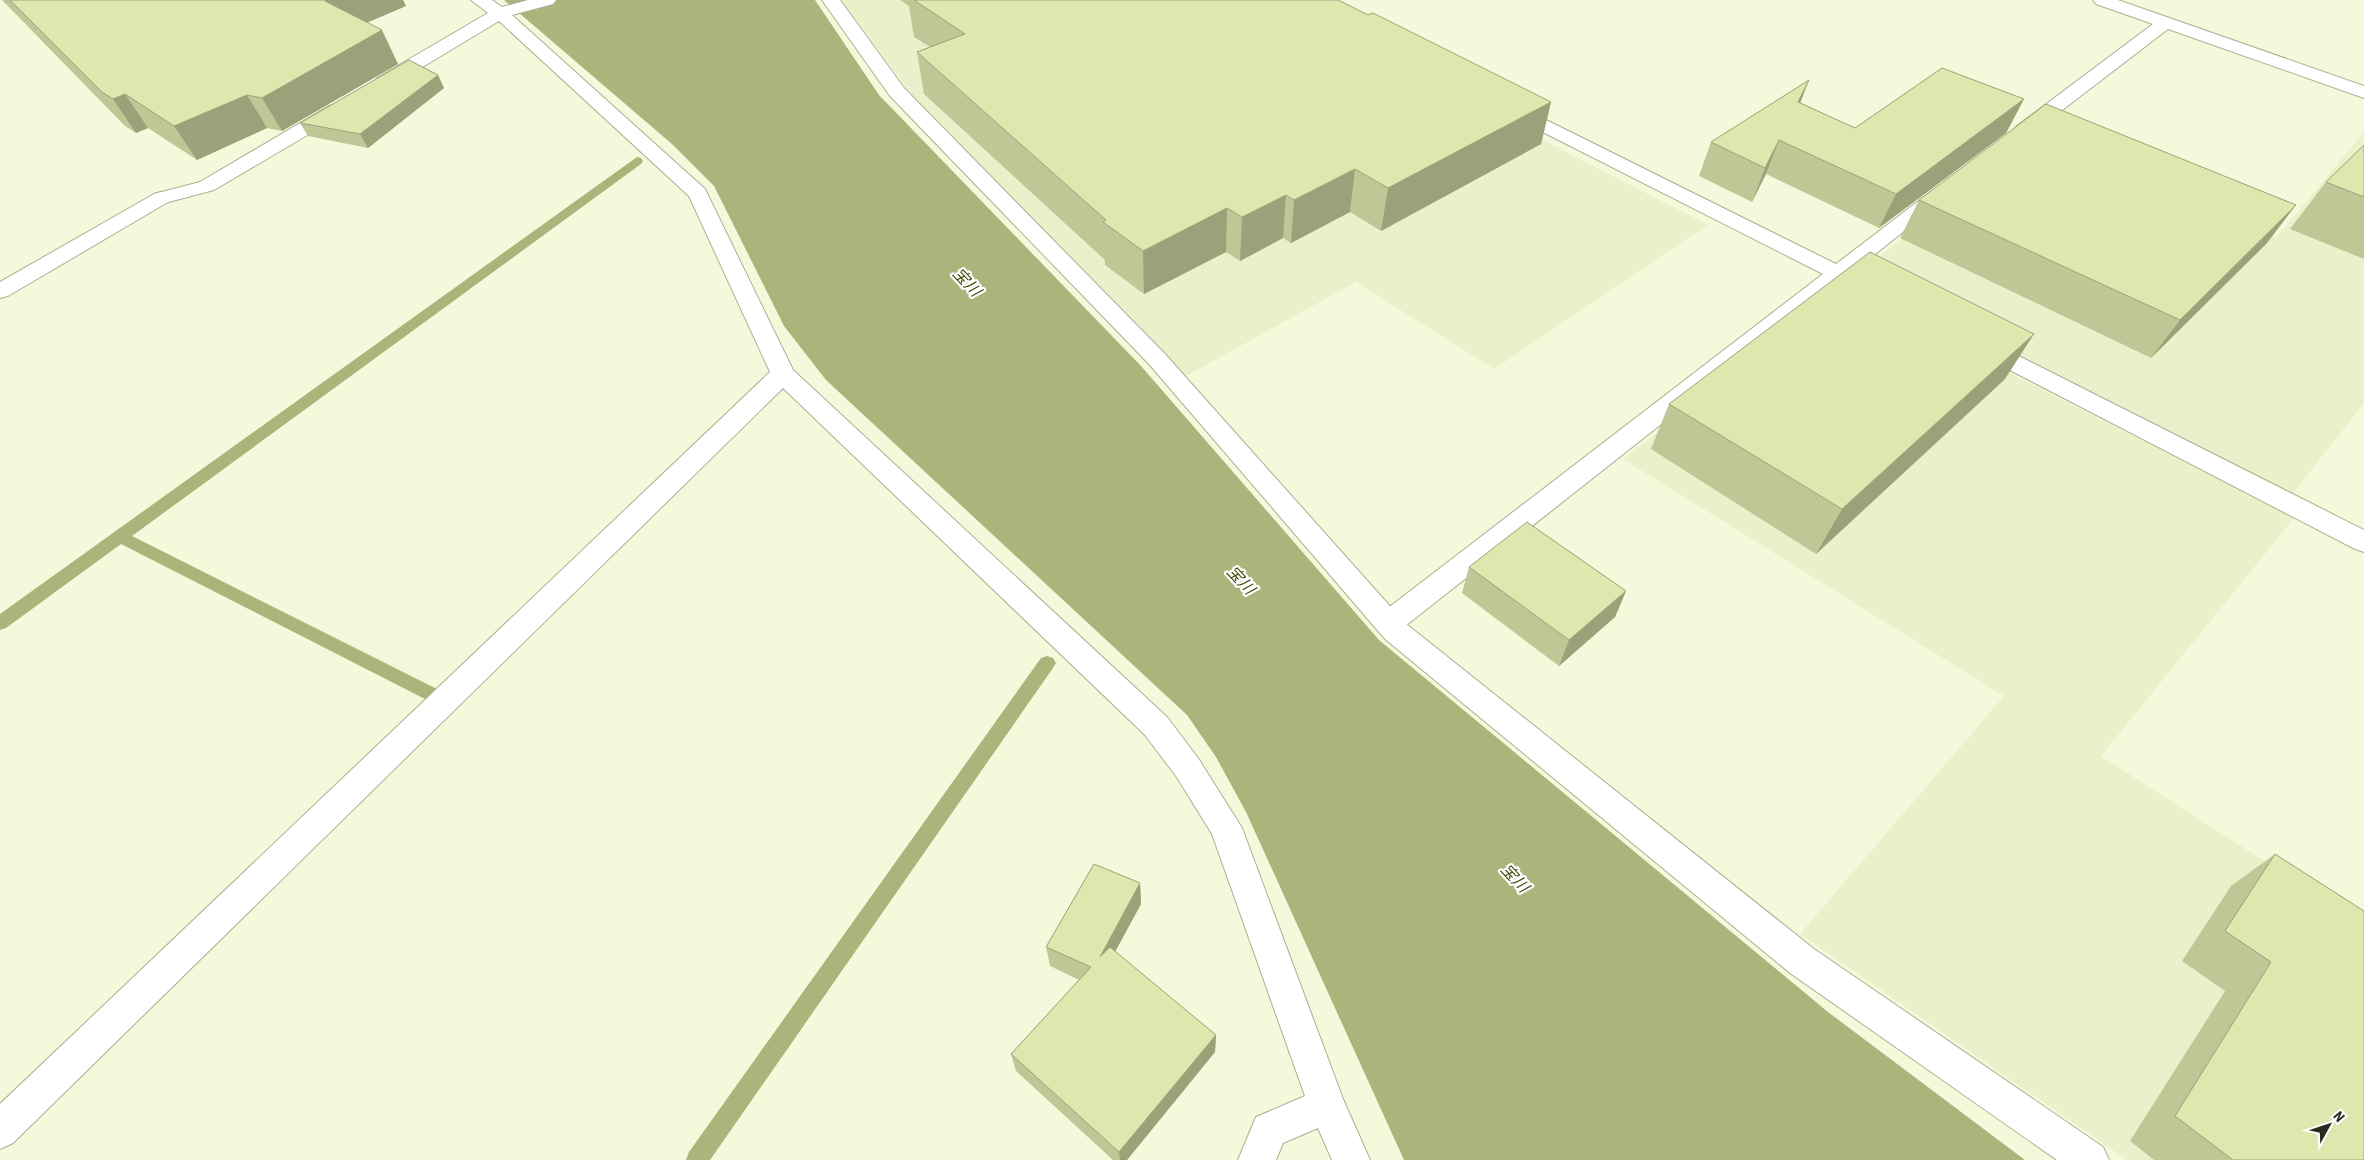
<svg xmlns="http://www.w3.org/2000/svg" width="2364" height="1160" font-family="'Roboto Condensed','Noto Sans JP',sans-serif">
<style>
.built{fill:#e9f1ca}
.water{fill:#aab57c}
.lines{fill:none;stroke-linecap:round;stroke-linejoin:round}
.stream{fill:#aab57c;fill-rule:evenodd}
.lane-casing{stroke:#aab093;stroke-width:2}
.street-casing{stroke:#aab093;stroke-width:2}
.secondary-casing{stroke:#aab093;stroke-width:2}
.lane{fill:#fff;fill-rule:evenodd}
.street{fill:#fff;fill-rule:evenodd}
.secondary{fill:#fff;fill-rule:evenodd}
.wall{fill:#bec896}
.shaded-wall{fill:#9ba27a}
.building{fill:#dde8ae;stroke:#9ba27a}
.labels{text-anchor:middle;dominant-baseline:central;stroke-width:4.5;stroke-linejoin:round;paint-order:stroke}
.water-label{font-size:16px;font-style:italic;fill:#424b07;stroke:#fff}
</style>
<rect width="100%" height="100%" fill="#f3fadb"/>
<path class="built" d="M842,0h429l437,225 -214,144 -138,-87 -170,94 -278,-286z
M2364,132v271l-73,93 -419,-218 -7,-11 168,-129 243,100z
M1845,289l449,229 -193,238 263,169v235h-237l-327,-226 204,-238 -381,-237z"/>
<path class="water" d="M504,0h311l64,95 262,271 238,274 449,372 197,148h-621l-158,-348 -30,-55 -29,-42 -361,-335 -42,-54 -70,-140 -42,-42z"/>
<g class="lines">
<path class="stream" d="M637,157l4,1 2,3 -2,3 -509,372 303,152 3,5 -3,5 -6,2 -6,-2 -302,-154 -115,84 -6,2v-16z
M1047,656l6,2 3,5 -3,5 -343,492h-24l3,-8 352,-494z"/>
<g class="lane-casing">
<path id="lane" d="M822,0h18l64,88 261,266 240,269 409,326 5,12 -5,12 -12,4 -12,-4 -405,-334 -236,-275 -259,-268z"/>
</g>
<g class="street-casing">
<path id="street" d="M471,0h21l10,7 26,-7h28l-3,4 -41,11 193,174 88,181 374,347 31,41 44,70 101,271 27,61h-38l-14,-32 -35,15 -7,17h-38l18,-43 49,-21 -93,-262 -36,-58 -31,-41 -362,-347 -770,755 -13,6v-45l770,-732 -81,-176 -190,-175 -108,65h-14l-2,-4 2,-4 111,-65z
M2093,0h25l246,86v12l-196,-69 -137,105 -7,2 -7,-2 -3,-4 3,-4 136,-102 -57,-20z
M1512,103l324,161 97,-74 7,-2 7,2 3,4 -97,78 28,14 3,5 -3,5c-15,4 -28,-6 -41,-13l-441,348 -10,3 -10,-3 -4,-8 4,-8 444,-341 -318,-161 -3,-4 3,-4z
M336,104l7,2 3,4 -3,4 -129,76 -53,14 -7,-2 -3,-4 3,-4 46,-12 129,-76z
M1983,339l8,3 373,188v22l-9,-3 -380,-197 -4,-5 4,-5z
M1802,945l12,4 289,198 6,13h-52l-267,-187 -5,-12 5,-12z"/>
</g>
<g class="secondary-casing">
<path id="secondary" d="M161,192l7,2 3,4 -3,4 -160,94 -8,2v-16l154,-88z"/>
</g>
<use href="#lane" class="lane"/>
<use href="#street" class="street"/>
<use href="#secondary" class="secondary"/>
</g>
<path class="wall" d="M2,0h401l3,6 -39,17 31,41 -116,67 -15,-3 -70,32 -49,-32 -12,5 -11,-7z
M900,0h438l30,15 183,87 -10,42 -160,87 -31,-19 -59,31 -8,-5 -43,23 -14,-9 -82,42 -39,-29v-5l-181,-166 -7,-42 13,-5 -16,-10 -5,-31z
M444,88l-76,60 -60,-12 -8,-13z
M2024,99l-18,34 -127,95 -113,-54 -14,28 -53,-26 12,-34 89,-39 55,25z
M2364,145v114l-74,-30 36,-47z
M1919,200l348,43 -116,115 -251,-120z
M2005,379l-189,175 -165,-105 18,-45z
M1469,567l157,24 -11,26 -56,49 -97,-73z
M2275,854l89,306h-210l-24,-19 95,-150 -43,-30 49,-75z
M1140,883l1,21 -26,47 101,84 -1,17 -88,108h-14l-97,-89 -5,-17 68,-74 -29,-14 -4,-19z"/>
<path class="shaded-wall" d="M326,0h77l3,6 -64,27 -17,-32z
M382,30l16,34 -116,67 -20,-33z
M438,75l6,13 -76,60 -8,-14z
M1809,80l-13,34 2,-12z
M125,94l23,34 -12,5 -23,-34z
M247,95l20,33 -70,32 -23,-34z
M2024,99l-18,34 -127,95 17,-34z
M1551,102l-10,42 -160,87 7,-43z
M1779,140l-13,34 -14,28 13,-34z
M1355,169l-5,43 -59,31 3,-43z
M1286,195l-3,43 -43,23 2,-44z
M2296,205l-29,38 -116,115 29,-38z
M1227,208l-1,44 -82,42 -1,-43z
M2034,334l-29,45 -189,175 26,-45z
M1626,591l-11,26 -56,49 10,-26z
M1140,883l1,21 -39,72 -2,-19z
M1216,1035l-1,17 -88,108h-7l-1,-8z"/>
<path class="building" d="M10,0h316l-1,1 57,29 -120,68 -15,-3 -73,31 -49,-32 -12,5 -11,-7z
M914,0h424l30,15 5,-2 178,89 -163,86 -33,-19 -61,31 -8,-5 -44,22 -15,-9 -84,43 -40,-29 3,-2 -189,-168 48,-18z
M409,60l29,15 -78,59 -60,-11z
M1942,68l82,31 -128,95 -117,-54 -14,28 -54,-26 98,-62 -11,22 57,26z
M2046,104l250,101 -116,115 -261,-120z
M2364,145v52l-38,-15z
M1870,252l164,82 -192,175 -173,-105z
M1527,522l99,69 -57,49 -100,-73z
M2275,854l89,57v249h-131l-58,-44 96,-154 -46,-31z
M1094,864l46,19 -40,74 10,-10 106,88 -97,117 -108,-98 80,-87 -45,-20z"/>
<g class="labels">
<g class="water-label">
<text transform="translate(967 282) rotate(47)">宝川</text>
<text transform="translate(1241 580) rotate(47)">宝川</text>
<text transform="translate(1515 878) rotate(47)">宝川</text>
</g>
</g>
<g transform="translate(2329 1125) rotate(50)" stroke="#ffffff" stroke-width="4" paint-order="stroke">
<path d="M0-4L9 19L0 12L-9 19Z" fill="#292b20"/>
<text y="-8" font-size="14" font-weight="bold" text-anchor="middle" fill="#292b20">N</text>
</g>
</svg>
